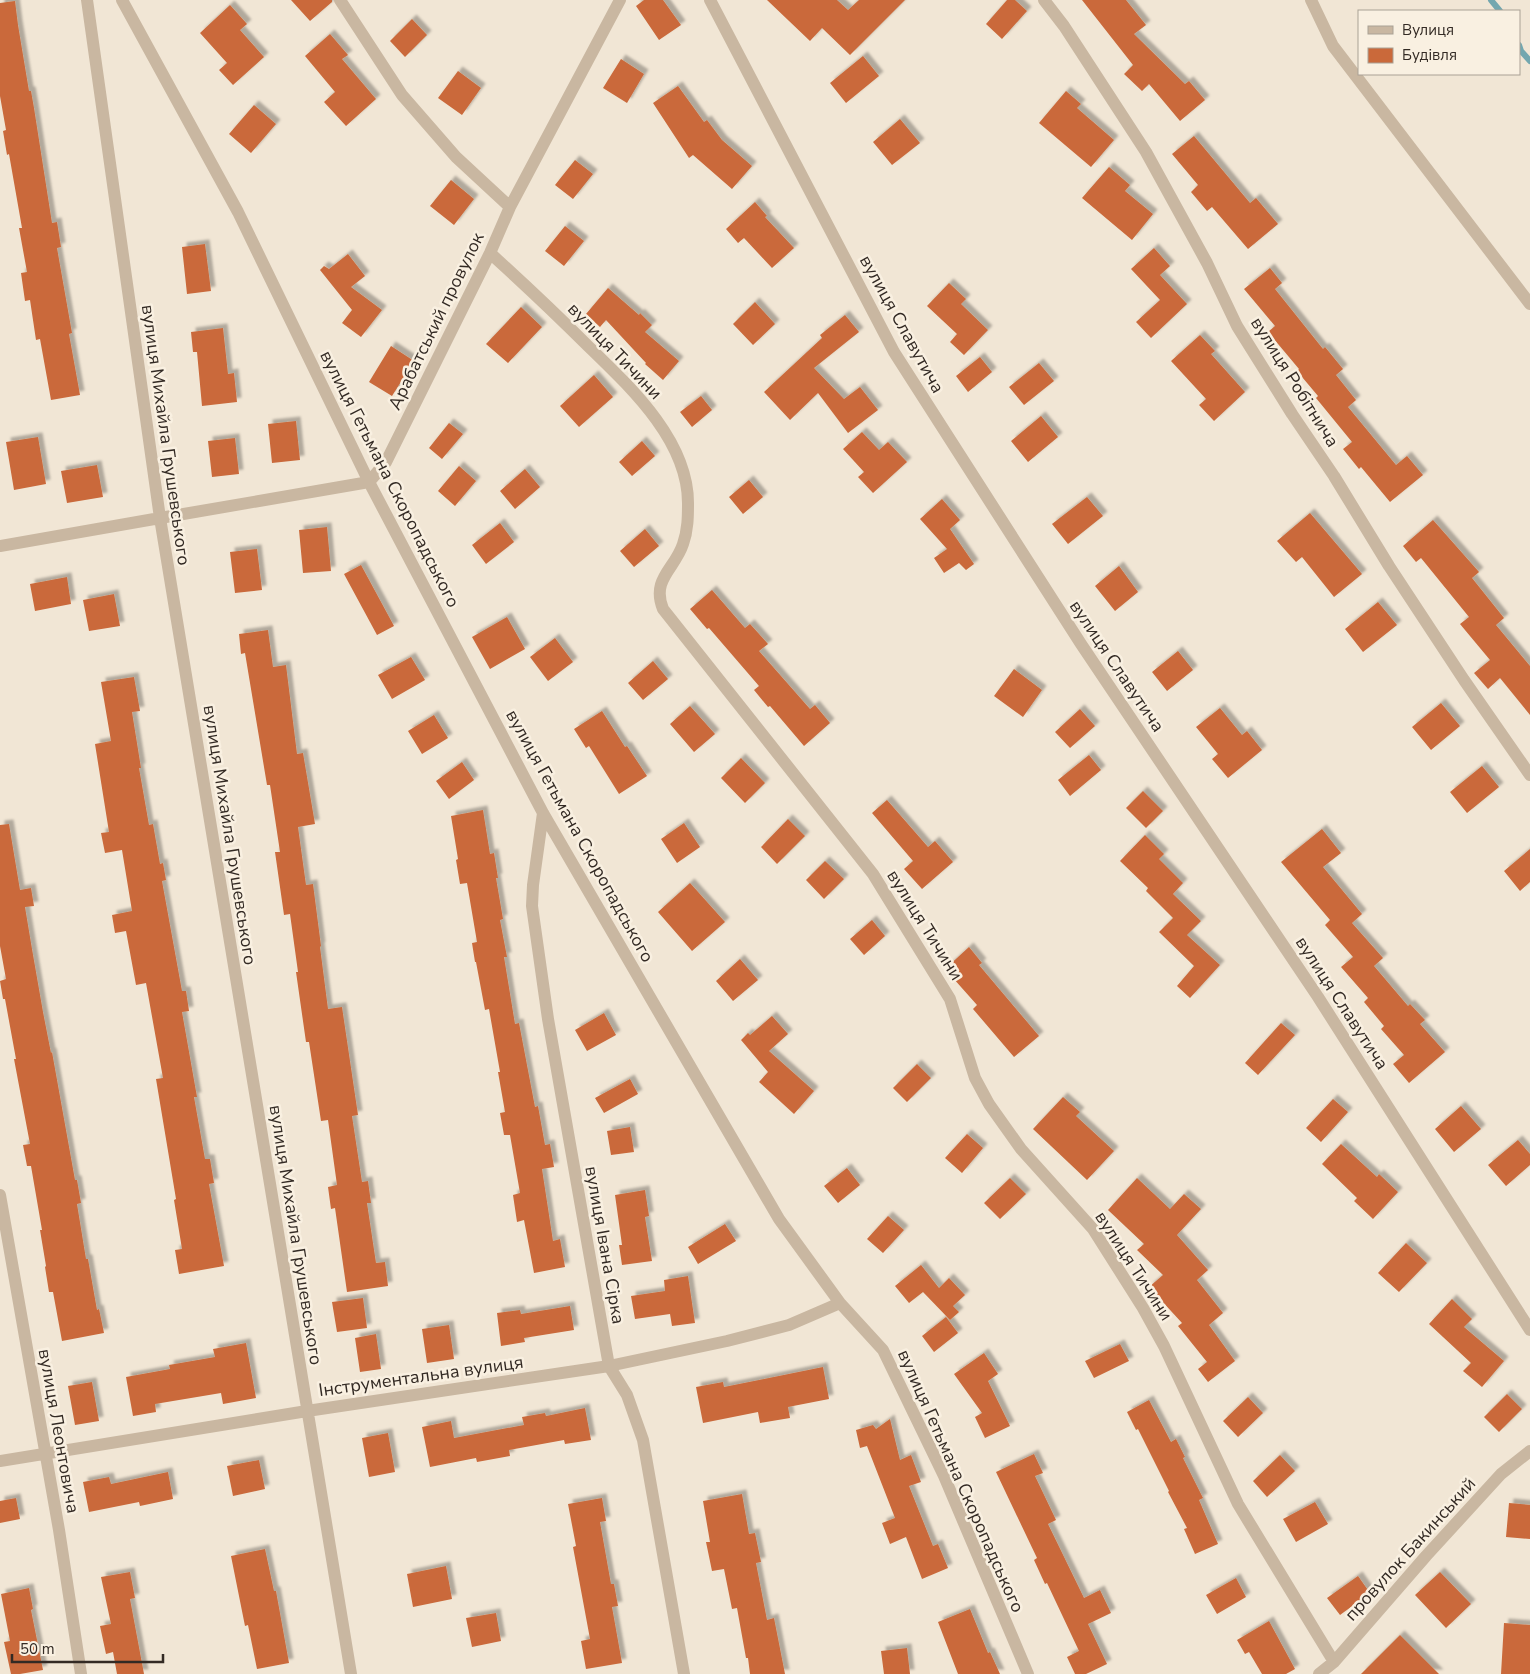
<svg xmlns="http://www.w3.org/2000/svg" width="1530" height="1674" font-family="'Nunito Sans',sans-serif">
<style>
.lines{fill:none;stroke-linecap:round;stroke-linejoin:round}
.stream{stroke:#73a7af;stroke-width:6}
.building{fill:#ca693a;filter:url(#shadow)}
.minor{stroke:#c9b7a1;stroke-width:12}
.labels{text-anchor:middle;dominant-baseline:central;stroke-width:5;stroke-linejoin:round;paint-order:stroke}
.street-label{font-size:18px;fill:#332a24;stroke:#f9f0e1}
</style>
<defs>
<filter id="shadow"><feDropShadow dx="4.5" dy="-4.5" stdDeviation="1" flood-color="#0004"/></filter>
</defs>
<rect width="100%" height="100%" fill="#f1e6d5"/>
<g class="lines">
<path class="stream" d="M1491,0l9,11
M1519,45l2,6 9,10"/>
</g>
<path class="building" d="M291,0h41v2l-22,19z
M644,0h19l18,25 -22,15 -23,-34z
M767,0h70l11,10 11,-10h46l-55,55 -28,-27 -12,13z
M1007,0h8l12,11 -25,28 -16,-15z
M1082,0h44l20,25 -12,9 51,50 4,-3 16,19 -25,21 -31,-37 -7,7 -18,-17 9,-9z
M15,1l3,24 11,66h2l3,17 18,115 5,-1 4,25 -4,1 15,85 -3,1 11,61 -29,5 -11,-61 -4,1 -6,-40 -5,1 -4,-28 6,-1 -8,-44h3l-13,-74 -2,1 -4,-24 3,-1 -6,-34v-93z
M230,5l17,19 -7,6 24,27 -31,28 -14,-15 8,-7 -27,-30z
M412,19l15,16 -22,22 -15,-16z
M330,34l18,21 -6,4 34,40 -30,27 -22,-24 11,-10 -30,-36z
M863,56l16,20 -33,27 -16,-20z
M621,59l23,15 -17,29 -24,-15z
M458,71l23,17 -19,27 -24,-17z
M678,86l26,36 3,-2 15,20 30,26 -20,23 -39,-34 -4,3 -36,-55z
M1066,91l15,13 -4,4 37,32 -23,27 -52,-44z
M254,105l22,19 -25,29 -22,-19z
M900,119l20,24 -28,22 -19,-23z
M1194,136l56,67 6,-5 22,26 -30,25 -36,-42 -5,4 -16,-19 7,-7 -26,-31z
M575,160l18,14 -20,25 -18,-14z
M1109,167l21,18 -5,6 28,23 -21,26 -50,-42z
M451,180l23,19 -20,26 -24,-19z
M755,202l12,14 -2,1 29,31 -22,20 -28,-30 -6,5 -12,-14z
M565,226l19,15 -20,25 -19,-15z
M205,244l6,47 -24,3 -5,-47z
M1154,248l16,18 -10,9 27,29 -36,34 -15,-16 24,-22 -29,-31z
M348,254l17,22 -14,11 31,23 -21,27 -19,-14 10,-13 -32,-40 4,-4 5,3z
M1270,268l12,15 -7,6 48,60 2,-2 18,22 -7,6 20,25 -8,7 48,58 11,-9 16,19 -33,27 -29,-35 -2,2 -16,-20 9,-7 -36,-44 2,-2 -21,-25 2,-2 -31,-37 7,-6 -31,-37z
M949,283l17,16 -5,5 27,26 -24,25 -14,-13 7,-8 -30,-28z
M608,288l31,27 1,-2 12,12 -7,7 34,29 -16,19 -18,-16 1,-1 -40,-43 -6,7 -14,-13z
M755,302l20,22 -22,21 -20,-21z
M521,307l21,20 -34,36 -22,-19z
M845,315l14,17 -45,36 30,31 16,-12 18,23 -30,23 -30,-40 -28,27 -26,-28 58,-54 -2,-3z
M223,328l5,46 6,-1 3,29 -35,4 -5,-54h-4l-2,-20z
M1200,335l15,16 -4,3 34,38 -31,29 -15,-16 7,-6 -35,-38z
M391,346l23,15 -22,35 -23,-14z
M980,357l12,15 -24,20 -12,-16z
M1039,363l15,18 -30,24 -15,-18z
M594,375l19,22 -34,30 -19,-21z
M701,396l11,14 -20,17 -12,-15z
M1041,416l17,21 -30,25 -17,-21z
M296,421l4,39 -28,3 -4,-39z
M449,423l14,11 -21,25 -13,-11z
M862,432l17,18 9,-8 19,20 -34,31 -15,-16 6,-5 -21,-23z
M38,437l8,47 -32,6 -8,-48z
M235,438l4,36 -27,3 -4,-36z
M642,441l13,15 -23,20 -13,-14z
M97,465l6,32 -36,6 -6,-32z
M459,466l17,15 -21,25 -17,-15z
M525,469l15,18 -25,22 -15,-18z
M749,480l14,17 -20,17 -14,-17z
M1087,497l16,19 -35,28 -16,-20z
M942,499l18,21 -10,9 24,35 -8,6 -7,-7 -15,10 -10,-15 13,-9 -27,-30z
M1310,513l52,61 -28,23 -32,-40 -6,5 -19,-21z
M1433,520l46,52 -7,6 32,40 -8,7 34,41v49l-30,-37 -12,11 -14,-16 16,-13 -30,-36 9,-7 -48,-59 -5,4 -13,-16z
M500,523l14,19 -28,22 -14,-19z
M327,527l4,44 -28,2 -4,-43z
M645,529l14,17 -25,21 -14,-16z
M257,549l5,41 -27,3 -5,-41z
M361,565l33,61 -17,9 -33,-61z
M1119,566l19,26 -23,19 -20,-25z
M67,577l4,27 -36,7 -5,-27z
M712,590l33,38 5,-4 18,20 -9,7 51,58 5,-4 15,18 -26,23 -34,-40 -2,1 -14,-17 5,-4 -50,-58 -2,1 -17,-20z
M114,594l6,32 -31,5 -6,-31z
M1378,602l19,23 -34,27 -18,-23z
M507,617l18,32 -35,20 -18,-32z
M268,630l5,37 13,-2 11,89 6,-1 12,71 -17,3 8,58 7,-1 8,62 -1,1 8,62 14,-2 16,108 -6,1 10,66 6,-1 3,22h-4l9,60 9,-1 3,24 -41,6 -12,-84 -4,1 -3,-22 9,-2 -9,-65 -7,1 -12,-79h-3l-10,-70h2l-8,-58 -6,1 -9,-63h5l-10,-67h-3l-22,-132 -4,1 -2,-20z
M555,638l18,24 -25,19 -18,-24z
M1178,651l15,19 -26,21 -15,-19z
M411,657l14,23 -33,19 -14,-24z
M653,661l15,18 -25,21 -15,-17z
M1014,669l28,21 -19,27 -29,-21z
M134,677l6,34 -8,1 9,56h-2l10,57 4,-1 7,40 3,-1 3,17 -4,1 20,110h4l3,20 -7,1 15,85h-3l11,62h5l4,24 -5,1 15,82 -45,8 -4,-24 7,-1 -8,-49 2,-1 -20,-120 7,-1 -17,-95 -10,2 -10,-54 -11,2 -3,-18 20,-4 -10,-61 -17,3 -4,-20 8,-1 -14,-88 16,-3 -10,-59z
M1441,703l19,23 -29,24 -19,-23z
M690,706l25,28 -21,18 -24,-28z
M1220,708l22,27 5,-4 15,19 -34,28 -16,-19 6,-5 -22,-27z
M1080,709l15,17 -25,22 -15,-16z
M602,711l23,36 2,-1 20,30 -28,18 -30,-48 -3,2 -12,-19z
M434,715l14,23 -26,16 -14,-23z
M1089,755l12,15 -31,26 -12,-16z
M741,758l24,25 -20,20 -24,-25z
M462,762l12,18 -25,19 -13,-18z
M1482,766l17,21 -32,26 -17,-21z
M1143,791l20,20 -17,17 -20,-20z
M887,800l41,47 7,-6 18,21 -31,27 -18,-20 9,-8 -41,-48z
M483,810l7,44 4,-1 4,25h-2l7,41 -3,1 7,37h-3l11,67 4,-1 16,84 3,-1 7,39 5,-1 4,23 -12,2 11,72 7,-2 5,28 -31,6 -10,-53 -7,2 -4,-27 7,-2 -10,-58h-6l-4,-22 5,-1 -7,-40h2l-11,-63 -4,1 -9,-48h-1l-3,-19 5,-1 -10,-59 -7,1 -4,-24 2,-1 -7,-43z
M788,819l17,17 -28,28 -16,-17z
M684,823l16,24 -23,16 -16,-24z
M9,824l11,66 11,-2 3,18 -9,1 7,42 11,63 8,41 1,-1 23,128h2l4,23 -4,1 9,55h2l9,51 2,-1 5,24 -42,8 -9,-49h-4l-4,-25 1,-1 -6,-36h2l-11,-64h-4l-4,-21 7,-1 -16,-85h2l-11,-60h-2l-3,-18 6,-2 -6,-33v-121z
M1322,829l19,24 -18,14 39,47 -10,9 31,35 -9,8 34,40 2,-2 15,16 -5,4 25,28 -36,31 -16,-19 11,-9 -23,-26 3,-3 -20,-24 4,-4 -27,-31 12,-10 -28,-32 5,-5 -49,-58z
M1145,835l19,19 -5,5 24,24 -10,11 28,27 -14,14 33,30 -30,33 -13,-12 17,-20 -35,-34 14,-14 -27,-27 2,-3 -28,-27z
M1530,849v33l-10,9 -16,-20z
M825,861l19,18 -20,20 -18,-19z
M690,883l35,39 -33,29 -34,-39z
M872,920l13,16 -21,19 -14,-16z
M969,947l13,16 -3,2 60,71 -25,21 -41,-48 4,-4 -32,-36z
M740,959l18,21 -25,21 -17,-20z
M604,1013l12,22 -29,16 -12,-21z
M772,1016l16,18 -19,17 45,40 -20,23 -35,-32 9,-10 -27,-32 7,-7 2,2z
M1281,1023l14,12 -37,40 -13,-12z
M917,1064l14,14 -24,24 -14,-14z
M630,1079l8,15 -34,19 -9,-15z
M1063,1097l17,15 -4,4 38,35 -27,29 -54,-51z
M1333,1099l15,13 -27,30 -15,-14z
M1461,1106l20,23 -27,23 -19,-23z
M630,1127l4,25 -23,3 -4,-24z
M967,1134l16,14 -21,25 -17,-15z
M1518,1140l12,14v11l-24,21 -18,-21z
M1341,1144l36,33 2,-3 19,18 -25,27 -19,-18 3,-3 -35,-34z
M847,1168l13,17 -22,18 -14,-17z
M1010,1178l16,16 -26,25 -16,-16z
M1137,1178l33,31 14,-15 17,15 -24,26 31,35 -11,10 26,33 -14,12 26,36 -27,21 -10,-13 9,-7 -29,-36 4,-3 -33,-36 14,-12 -26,-25 7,-6 -36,-34z
M645,1190l4,26 -4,1 7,44 -30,4 -3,-20h3l-7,-50z
M888,1216l16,14 -21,23 -16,-14z
M725,1224l11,17 -38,23 -10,-17z
M1406,1243l21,20 -28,29 -21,-19z
M921,1265l18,23 10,-10 16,17 -12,11 6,6 -9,8 -27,-28 -14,11 -14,-17z
M688,1276l7,47 -23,3 -2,-12 -35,5 -4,-23 34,-5 -1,-11z
M363,1298l4,30 -30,4 -5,-30z
M1452,1299l20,20 -8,8 40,34 -22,26 -19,-16 8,-8 -42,-39z
M570,1306l4,24 -50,8 1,4 -24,4 -4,-33 23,-3 1,4z
M946,1317l12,16 -24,19 -12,-16z
M449,1325l5,34 -27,4 -5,-34z
M376,1334l5,35 -21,3 -5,-34z
M246,1343l10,55 -33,6 -2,-11 -66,11 1,8 -23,4 -7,-39 44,-8 -1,-4 46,-8 -2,-8z
M1120,1344l9,17 -35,17 -9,-17z
M984,1353l14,21 -10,7 22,45 -25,12 -10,-21 7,-4 -28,-39z
M823,1367l6,32 -41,8 2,11 -30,5 -2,-11 -55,11 -7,-36 27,-5 1,5z
M92,1382l7,39 -24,4 -7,-39z
M1507,1394l15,15 -23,23 -15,-15z
M1248,1397l15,16 -25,24 -15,-16z
M1149,1400l22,42 5,-3 9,18 -2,1 20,40 -4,2 19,44 -23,10 -11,-25 3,-1 -19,-36 1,-1 -31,-62 -2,1 -9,-18z
M585,1408l6,32 -26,4 -1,-4 -55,10 1,6 -33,6 -1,-4 -46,9 -8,-40 29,-6 3,17 70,-13 -2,-8 23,-4 1,3z
M890,1419l10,41 11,-5 10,27 -12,4 24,60 5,-2 10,24 -26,11 -16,-42 -16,7 -8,-21 13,-5 -28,-72 -7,2 -4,-18 17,-5 3,4z
M388,1433l7,39 -26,5 -7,-39z
M1034,1454l9,19 -8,3 21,44 -8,4 36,74 16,-8 11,23 -23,11 19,40 -21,10h-11l-8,-17 12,-6 -32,-68 -2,1 -11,-24 3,-2 -41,-86z
M1280,1455l15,16 -28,26 -14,-16z
M259,1460l6,29 -32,7 -6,-30z
M168,1472l5,27 -33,7 -1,-4 -50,10 -6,-30 26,-5 2,7z
M742,1494l7,40 6,-1 6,29 -5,1 11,57 7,-2 11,56h-35l-2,-16h-2l-9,-50 -5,1 -8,-40 -12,2 -6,-29h4l-7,-41z
M16,1498l4,21 -20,4v-22z
M602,1498l4,23 -6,1 11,62h3l4,22 -6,1 10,56 -36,6 -5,-28 9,-2 -17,-92 3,-1 -8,-42z
M1315,1502l13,22 -32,18 -13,-23z
M1509,1503l21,2v34l-24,-2z
M265,1549l9,42h2l13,72 -32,6 -9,-44 -3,1 -14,-70z
M446,1566l6,33 -39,8 -6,-33z
M130,1572l5,26 -5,1 14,75h-27l-4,-22 -7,2 -6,-28 11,-2 -10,-47z
M1440,1572l31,32 -25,24 -31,-33z
M1358,1576l12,17 -30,22 -13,-17z
M1236,1578l10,19 -29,17 -11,-19z
M29,1588l4,21 -2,1 12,60 -23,4h-9l-7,-32 6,-1 -9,-47z
M970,1609l18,44 2,-1 10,22h-42l-20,-52z
M496,1613l5,28 -29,6 -6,-29z
M1269,1621l26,48 -9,5h-24l-13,-22 -4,2 -8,-14z
M1504,1623l26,2v49h-29z
M1400,1635l39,39h-78z
M907,1648l3,26h-26l-3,-23z"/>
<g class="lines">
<path class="minor" d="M87,0l73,518 191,1156
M122,0l116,212 131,270 174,331 236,406 61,84 43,47 61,126 84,198
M340,0l62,95 54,62 54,50
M710,0l184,352 187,292 237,353 212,333
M1044,0l20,26 82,126 61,111 30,63 55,88 42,62 55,90 75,114 66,95
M1311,0l22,46 197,258
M490,253c33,30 65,60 96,91 42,41 102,95 102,159 0,13 0,27 -5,41 -8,25 -32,35 -20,65l210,265 77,125 25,79 14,26 32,45 72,80 50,79 21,38 74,158 96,158
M0,546l160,-28 209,-36 17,-20 104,-209 20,-46 110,-207
M543,813l-10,72 -1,21 16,113 61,347 18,29 16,45 41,234
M0,1195l59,335 22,144
M0,1461l307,-50 302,-45 118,-25 62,-16 51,-22
M1319,1674l15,-12 92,-106 75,-82 29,-23"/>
</g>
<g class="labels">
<g class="street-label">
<text transform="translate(436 321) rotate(-64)">Арабатський провулок</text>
<text transform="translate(902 324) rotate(61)">вулиця Славутича</text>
<text transform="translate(615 351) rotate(46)">вулиця Тичини</text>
<text transform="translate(1295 382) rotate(58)">вулиця Робітнича</text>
<text transform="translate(166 435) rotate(82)">вулиця Михайла Грушевського</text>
<text transform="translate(390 479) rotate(63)">вулиця Гетьмана Скоропадського</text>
<text transform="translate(1117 666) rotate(56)">вулиця Славутича</text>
<text transform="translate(230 835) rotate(81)">вулиця Михайла Грушевського</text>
<text transform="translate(580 836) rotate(61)">вулиця Гетьмана Скоропадського</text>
<text transform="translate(925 925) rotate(58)">вулиця Тичини</text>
<text transform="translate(1342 1003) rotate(57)">вулиця Славутича</text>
<text transform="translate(296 1235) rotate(81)">вулиця Михайла Грушевського</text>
<text transform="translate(605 1245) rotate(80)">вулиця Івана Сірка</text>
<text transform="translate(1134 1266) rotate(57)">вулиця Тичини</text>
<text transform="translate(421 1376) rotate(-8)">Інструментальна вулиця</text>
<text transform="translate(59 1431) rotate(80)">вулиця Леонтовича</text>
<text transform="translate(961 1481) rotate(66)">вулиця Гетьмана Скоропадського</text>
<text transform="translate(1410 1549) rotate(-48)">провулок Бакинський</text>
</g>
</g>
<rect x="1358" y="10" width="162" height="65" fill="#f9f0e1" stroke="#aaa195"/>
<rect x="1368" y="26" width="25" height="8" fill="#c9b7a1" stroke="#aaa195"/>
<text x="1402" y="35" font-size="15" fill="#332a24">Вулиця</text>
<rect x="1368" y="48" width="25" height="15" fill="#ca693a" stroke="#aaa195"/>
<text x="1402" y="60" font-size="15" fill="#332a24">Будівля</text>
<path d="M12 1654v8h151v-8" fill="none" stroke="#332a24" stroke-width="2.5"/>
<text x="20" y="1654" font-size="15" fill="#332a24" stroke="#f9f0e1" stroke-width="4" paint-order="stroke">50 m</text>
</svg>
